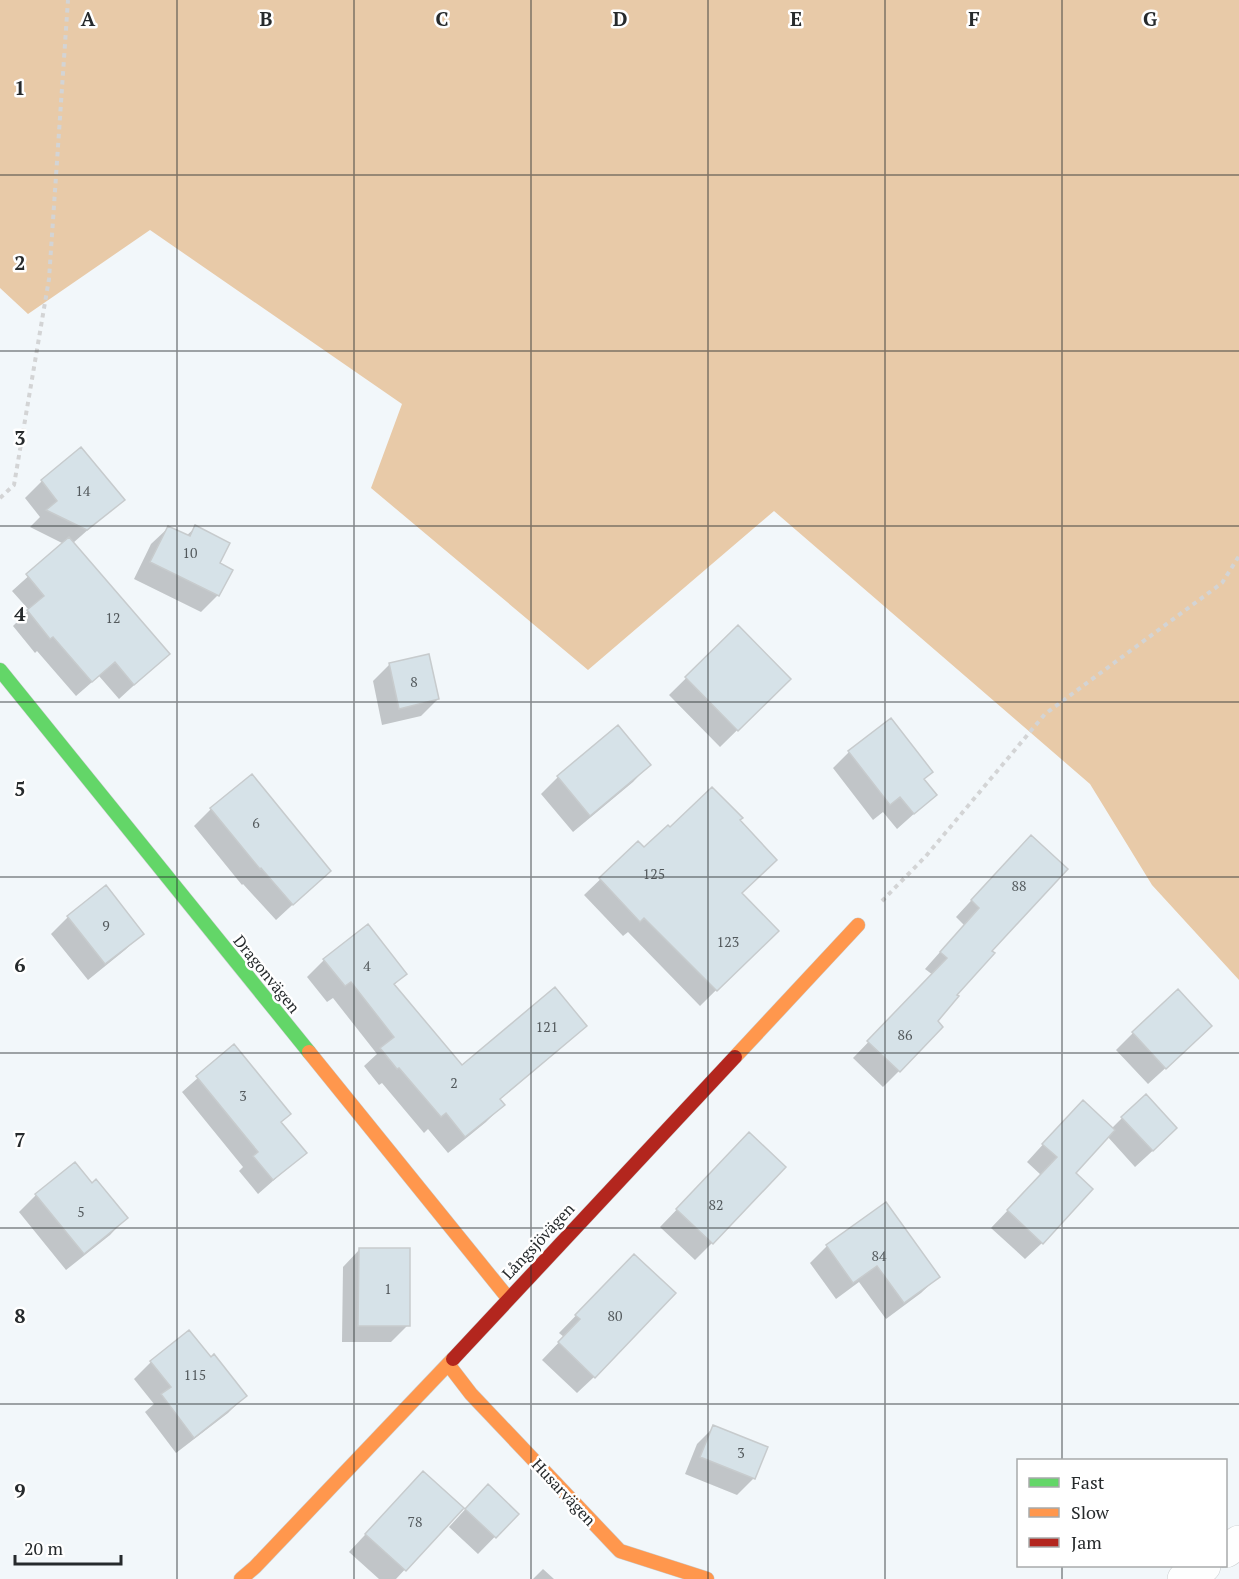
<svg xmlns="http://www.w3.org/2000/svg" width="1239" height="1579" font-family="'PT Serif',serif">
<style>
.forest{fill:#e8caa8}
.shadow{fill:#0003}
.building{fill:#d6e2e8;stroke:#c7cbcd;stroke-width:1.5}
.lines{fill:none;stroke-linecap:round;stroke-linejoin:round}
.street-casing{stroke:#c9cdcf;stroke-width:34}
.fast-casing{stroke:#c9cdcf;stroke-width:15}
.slow-casing{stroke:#c9cdcf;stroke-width:15}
.jam-casing{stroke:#c9cdcf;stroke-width:15}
.path{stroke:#d3d4d5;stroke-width:4;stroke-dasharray:4.5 4.5;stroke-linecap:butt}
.street{stroke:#fdfefe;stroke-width:33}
.fast{stroke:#63d668;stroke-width:14}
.slow{stroke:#ff974d;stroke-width:14}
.jam{stroke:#b3261e;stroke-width:14}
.grid{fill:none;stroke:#262a2c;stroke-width:1.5;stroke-opacity:0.55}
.labels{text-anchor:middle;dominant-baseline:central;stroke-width:5;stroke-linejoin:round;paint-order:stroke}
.number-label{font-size:14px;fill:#53595c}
.street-label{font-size:16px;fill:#262a2c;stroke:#fff}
.grid-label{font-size:20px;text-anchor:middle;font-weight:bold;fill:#262a2c;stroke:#fff;stroke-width:5;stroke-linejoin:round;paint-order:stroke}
</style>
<rect width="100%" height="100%" fill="#f2f7fa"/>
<path class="forest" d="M0,0h1239v980l-87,-95 -62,-101 -316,-273 -186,159 -217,-182 31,-84 -252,-174 -122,84 -28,-26z"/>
<path class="shadow" d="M81,449l42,50 -50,44 95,111 -49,45 -20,-23 -23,20 -39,-45 -2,2 -22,-27 16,-16 -17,-19 52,-47 -34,-17 10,-10 -15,-19 17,-17z
M196,527l22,37v31l-17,17 -67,-33 17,-35 17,-16 18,8z
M738,627l51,52 -69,68 -51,-52z
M390,664l48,35 -17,17 -39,9 -9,-44z
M891,720l32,60 12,15 -38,34 -14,-17 -10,8 -40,-52 16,-16z
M618,727l31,38 -16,17 -60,50 -32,-38 17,-17z
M211,809l118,62 -53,49 -33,-36 -1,1 -48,-59z
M738,820l2,73 36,38 -76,75 -72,-74 -5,4 -39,-41 54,-52 6,6 26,-20z
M1015,853l-60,142 -56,76 -16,16 -30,-29 80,-83 -8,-6 39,-44 -8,-8z
M68,917l74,17 -17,16 -37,30 -37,-46z
M368,926l37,48 -11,11 68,82 123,-41 -17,16 -69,58 4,5 -17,17 -38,31 -20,-24 -4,4 -42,-50 -3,2 -15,-19 13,-12 -44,-56 -6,4 -20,-25 17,-17z
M1133,1033l60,10 -45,41 -32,-34z
M234,1046l55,68 -9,9 25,30 -47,41 -19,-23 4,-4 -61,-75z
M1122,1118l37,27 -24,22 -28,-31 -34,37 -31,70 -17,16 -34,-31 50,-53 -14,-13 39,-43 46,9z
M733,1151l-21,92 -17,17 -35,-33z
M91,1185l35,33 -16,17 -44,35 -47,-58 17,-17z
M827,1246l111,31 -17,16 -35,26 -27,-37 -23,17 -26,-36z
M359,1250l49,75 -17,17h-49l1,-75z
M617,1273l-23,104 -17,16 -35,-33 22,-23 -5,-4z
M151,1362l94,34 -17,17 -52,40 -31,-41 9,-8 -20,-25z
M714,1427l40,51 -17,17 -52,-21 12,-30z
M407,1490l55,18 -66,71h-17l-30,-27z
M471,1503l46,11 -39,40 -29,-27z
M543,1569l11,10h-21z"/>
<path class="building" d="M81,447l44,53 -38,30 -41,-20 11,-9 -16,-21z
M195,525l35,18 -10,20 13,7 -14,26 -69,-34 18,-36 22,10z
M69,537l101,117 -36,31 -19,-23 -23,20 -39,-45 -3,2 -23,-29 17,-14 -18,-22z
M738,625l53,54 -53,52 -53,-54z
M429,654l10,45 -40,10 -10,-46z
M891,718l42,54 -9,7 13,16 -23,19 -14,-17 -10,8 -42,-54z
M618,725l33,40 -61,51 -33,-40z
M252,774l79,97 -38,34 -32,-37 -1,1 -50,-61z
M712,787l31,31 -3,2 37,40 -35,33 37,38 -62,60 -73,-73 -4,4 -41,-44 39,-37 6,6 24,-22 2,2z
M1031,835l37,34 -76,82 3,2 -38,42 2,1 -21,25 5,6 -43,45 -33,-31 80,-83 -7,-6 39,-44 -8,-8z
M106,885l38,49 -39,30 -38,-48z
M368,924l39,50 -13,10 68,81 93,-78 32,39 -87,73 5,6 -40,32 -19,-24 -5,4 -42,-49 -2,1 -17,-21 14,-11 -43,-55 -6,4 -22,-27z
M1178,989l34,37 -46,43 -34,-37z
M234,1044l57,70 -10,8 26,31 -34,27 -20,-24 5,-4 -62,-76z
M1146,1094l31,34 -24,23 -32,-34z
M1083,1100l32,30 -39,43 17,16 -50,55 -36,-34 50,-53 -15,-13z
M749,1132l37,35 -73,77 -37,-35z
M75,1162l17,21 4,-4 32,39 -44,36 -49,-60z
M886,1202l54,75 -36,26 -27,-37 -24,17 -27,-38z
M359,1248h51v78h-52z
M634,1254l42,39 -81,85 -37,-36 22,-23 -5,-4z
M189,1330l22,27 3,-3 33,42 -53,42 -33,-44 10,-7 -21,-26z
M713,1425l55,22 -13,32 -55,-22z
M423,1471l41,37 -58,63 -41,-37z
M488,1484l31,30 -23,24 -31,-29z"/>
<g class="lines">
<g class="street-casing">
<path id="street" d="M1226,1551l13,-9
M1184,1579l20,-13"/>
</g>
<g class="fast-casing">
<path id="fast" d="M0,670l309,382"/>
</g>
<g class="slow-casing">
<path id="slow" d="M309,1052l199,246
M735,1057l123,-132
M448,1364l23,30 149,157 87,28
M241,1579l14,-12 198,-208"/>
</g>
<g class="jam-casing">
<path id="jam" d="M453,1359l282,-302"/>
</g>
<path class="path" d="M0,498l14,-13 35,-206 19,-279
M882,901l44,-45 119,-142 177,-131 17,-27"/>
<use href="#street" class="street"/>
<use href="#fast" class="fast"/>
<use href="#slow" class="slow"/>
<use href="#jam" class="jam"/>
</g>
<path class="grid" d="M177,0v1579M354,0v1579M531,0v1579M708,0v1579M885,0v1579M1062,0v1460M0,175h1239M0,351h1239M0,526h1239M0,702h1239M0,877h1239M0,1053h1239M0,1228h1239M0,1404h1239M1062,1566v13"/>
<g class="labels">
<g class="number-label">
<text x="83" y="490">14</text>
<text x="190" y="552">10</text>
<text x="113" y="617">12</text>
<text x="414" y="681">8</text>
<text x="256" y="822">6</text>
<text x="654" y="873">125</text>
<text x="1019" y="885">88</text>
<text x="106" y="925">9</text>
<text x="728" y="941">123</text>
<text x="367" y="965">4</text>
<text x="547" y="1026">121</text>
<text x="905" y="1034">86</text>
<text x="454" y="1082">2</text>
<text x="243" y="1095">3</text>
<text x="716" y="1204">82</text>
<text x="81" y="1211">5</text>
<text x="879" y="1255">84</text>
<text x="388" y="1288">1</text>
<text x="615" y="1315">80</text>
<text x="195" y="1374">115</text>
<text x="741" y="1452">3</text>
<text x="415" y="1521">78</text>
</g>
<g class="street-label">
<text transform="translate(267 974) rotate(51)">Dragonvägen</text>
<text transform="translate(538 1241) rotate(-47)">Långsjövägen</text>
<text transform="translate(564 1492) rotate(47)">Husarvägen</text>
</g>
</g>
<g class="grid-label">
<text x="88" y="26">A</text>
<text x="266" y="26">B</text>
<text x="442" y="26">C</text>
<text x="620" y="26">D</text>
<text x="796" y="26">E</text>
<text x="974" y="26">F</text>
<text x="1150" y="26">G</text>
<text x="20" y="95">1</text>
<text x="20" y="270">2</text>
<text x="20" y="445">3</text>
<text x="20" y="621">4</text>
<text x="20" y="796">5</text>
<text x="20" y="972">6</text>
<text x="20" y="1147">7</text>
<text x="20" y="1323">8</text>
<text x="20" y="1498">9</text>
</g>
<rect x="1017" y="1459" width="210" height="108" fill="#ffffff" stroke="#a8aaab" stroke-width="1.5"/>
<rect x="1029" y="1478" width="30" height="9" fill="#63d668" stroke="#a8aaab" stroke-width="1.5"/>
<text x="1071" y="1489" font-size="18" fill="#262a2c">Fast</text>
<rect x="1029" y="1508" width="30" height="9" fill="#ff974d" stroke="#a8aaab" stroke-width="1.5"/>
<text x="1071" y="1519" font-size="18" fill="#262a2c">Slow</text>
<rect x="1029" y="1538" width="30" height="9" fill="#b3261e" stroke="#a8aaab" stroke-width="1.5"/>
<text x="1071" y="1549" font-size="18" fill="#262a2c">Jam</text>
<path d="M15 1555v9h106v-9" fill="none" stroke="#262a2c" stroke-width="3"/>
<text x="24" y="1555" font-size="18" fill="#262a2c" stroke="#ffffff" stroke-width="4.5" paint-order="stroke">20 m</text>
</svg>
